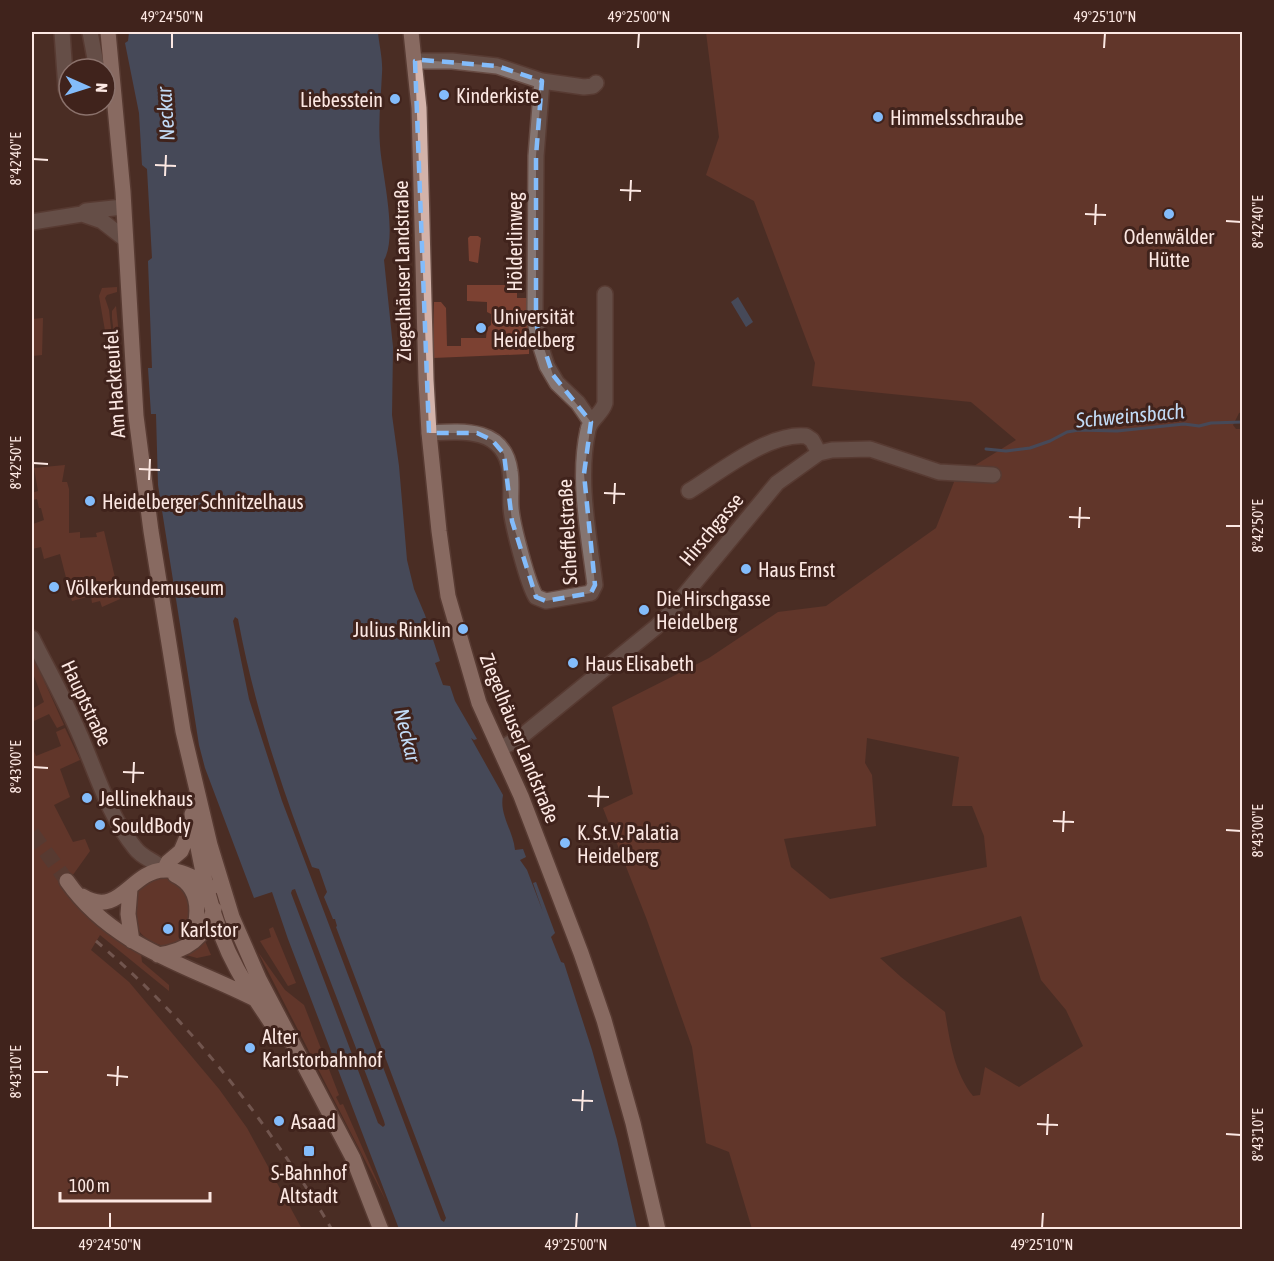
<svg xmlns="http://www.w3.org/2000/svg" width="1274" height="1261" font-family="'Asap Condensed',sans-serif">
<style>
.green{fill:#7c4132;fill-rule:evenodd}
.water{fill:#416b98;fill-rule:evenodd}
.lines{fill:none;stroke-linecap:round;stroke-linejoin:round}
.stream{stroke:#416b98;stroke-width:3}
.major-tunnel{stroke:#664942;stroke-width:15;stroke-dasharray:15 8;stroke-linecap:butt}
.minor-casing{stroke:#674b43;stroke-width:18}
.major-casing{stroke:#674b43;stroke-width:18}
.minor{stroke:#857571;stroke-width:15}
.major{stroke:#d3b3aa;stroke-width:15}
.rail{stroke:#a08680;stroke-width:3;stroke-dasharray:8 8;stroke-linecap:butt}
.marked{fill:none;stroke:#83bcfb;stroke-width:4.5;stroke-dasharray:12 8;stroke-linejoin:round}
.ticks{fill:none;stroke:#fce8e3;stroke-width:2}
.poi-dot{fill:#83bcfb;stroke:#40231c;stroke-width:2}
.labels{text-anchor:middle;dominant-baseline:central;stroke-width:6;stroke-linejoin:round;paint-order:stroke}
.poi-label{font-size:20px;fill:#fce8e3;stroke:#40231c;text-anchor:start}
.street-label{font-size:20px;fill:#fce8e3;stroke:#40231c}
.water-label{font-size:21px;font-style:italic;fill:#c1daf5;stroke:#40231c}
.neatline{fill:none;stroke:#fce8e3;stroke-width:2}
.ticks-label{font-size:15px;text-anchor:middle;fill:#fce8e3}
</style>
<rect width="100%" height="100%" fill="#4b2d25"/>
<path class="green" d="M706,32h536v380l-3,1 -6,12 3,4h6v800h-490l-23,-77 -23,-9 -14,-96 -45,-127 -44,-112 30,-14 -21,-87 97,-49 69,-46 48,-6 110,-78 20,-51 60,-37 -45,-38 -159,-16 3,-23 -61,-162 -48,-26 13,-38zM867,738l92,19 -7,49h20l12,30 3,31 -157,32 -39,-32 -7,-28 92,-13 -4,-51 -7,-12zM1021,916l20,64 25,30 17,36 -64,41 -34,-20 -5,28 -7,1c-19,-24 -23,-54 -28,-84l-44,-35 -21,-19z
M470,236h8l3,2 -3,25 -9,-2 -1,-23z
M467,285h50v13h12v56l-96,4 1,-56h7l5,6 1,38h14v-8h25l1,-10 4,-3v-11l-4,-2v-10l-20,-1z
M117,287v5l-10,3 -2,3 4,12 9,83 -2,1 -17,-98 3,-8z
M116,306l8,78h-4l-8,-66v-7z
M43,318l-1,37 -10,1v-37z
M65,465l-3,17h5l2,7v44l11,-1v6l17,-1 -1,-4 8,-2 16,68 -18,8 -2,-6 -8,2 -1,-7 -19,5 -12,-47 -16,5 -3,-12 -9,2v-29l1,4 11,-4 -3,-12h-2l-2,-9 -5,1v-7l6,-2 -4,-23z
M32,654l32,71 -7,3 -8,-14 -17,8v-13l12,-7 -12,-31z
M65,728l15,32 -20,9 10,28 -16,8 19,37 12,-3 5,12 -20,28 71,74 1,9 27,23v6l-69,-56 -9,15 38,32 90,107 28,39 55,101h-270v-482l4,9 25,-10 -5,-14z
M166,878l10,3 17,21 -6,36 -21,9c-34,-11 -32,-23 -31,-55l17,-13z
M273,927l23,56 -8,3 -28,-45 11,-4 -2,-8z
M208,937l2,2 -5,2 6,14 -14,3 -11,-3 8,-5z
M258,952l27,38 19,15 35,90 -3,2 4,8 3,-1 43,97z"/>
<path class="water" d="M129,32h249c1,13 5,27 4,41 -1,24 -4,48 -2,73 2,28 18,90 4,114l9,87 -1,68 7,51 8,94 7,29 11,26 15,46 -5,2 8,22 7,1 5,15 22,38 -3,1 -3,-2 32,57c-4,20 10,35 12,55l8,-1 3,8 -6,3 7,10 16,42 -10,-29 3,-1 19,51 -4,4 10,25 3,1 28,87 25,90 20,89h-238l-111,-290 -16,-47 -18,6 -49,-130 -6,-23 -41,-260 -2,-71h-5l-3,-46h4l-4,-107 4,-3 -5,-89 -5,-4 -3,-52 -14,-70 3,-2zM235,617l3,2c16,86 43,167 74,248l7,2 8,23 -3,5 9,22h2l2,7 -1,1 110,291 -2,4 -3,-2 -159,-419 -33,-102 -16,-78zM295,889l89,232 1,4 -2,2 -5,-4 -87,-230 1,-3z
M738,297l15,25 -7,5 -15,-25z"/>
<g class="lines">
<path class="stream" d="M986,449l20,2 24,-3 20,-7 17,-9 12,-2 38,1 67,-7 15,2 12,-3 31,-1"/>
<path class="major-tunnel" d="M32,833l35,48"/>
<g class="minor-casing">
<path id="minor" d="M62,32l4,57h3
M90,32l7,37
M415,61h37l45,5 45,15 42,6 9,-1 3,-3
M542,81l-6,75 -1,157 2,22 10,31 10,17 21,20 13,19
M82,214l20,7 23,18
M32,222l50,-8 4,-3 37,-4
M429,433c33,-2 75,-6 81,38 2,12 0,25 1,37 1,16 17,77 25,89l10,4 45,-8 4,-8c-6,-50 -18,-105 -7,-155 2,-11 14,-16 17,-27v-109
M689,491c31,-19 80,-59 117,-55l6,4 7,13
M32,638c16,32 33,62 47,95 17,38 29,82 56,115 8,11 20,12 29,22
M500,749l22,-13 134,-109 11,-11 110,-133 42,-30 13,-3 38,-1 69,23 54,3"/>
</g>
<g class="major-casing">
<path id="major" d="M108,32l15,160 13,224 15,115 32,200 27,114 22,72 27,62 94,179 28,72
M411,32l8,76 7,272 3,53 10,98 9,65 31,107 42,93 60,157 23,67 29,103 25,107
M192,814c9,53 19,108 45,155 12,22 27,42 40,63
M164,870l4,-8 13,-11 12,-28
M175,875c28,13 24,44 15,68
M67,881c46,66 121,84 188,118
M130,889l-2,25 4,27
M82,896c38,23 48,-25 82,-26 17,-1 34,9 47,18
M158,955c29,-4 47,-17 56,-46"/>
</g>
<use href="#minor" class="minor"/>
<use href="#major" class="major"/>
<path class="rail" d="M96,941c62,53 115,112 163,178 26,36 51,72 73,111"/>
</g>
<path d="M0 0H1274V1261H0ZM422,60l75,6 45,15 -6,75v168l17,51 38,47 -7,52 11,111 -4,8 -45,8 -10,-4 -24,-76 -8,-67 -12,-14 -15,-7h-48l-14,-372z" fill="#4b2d25" fill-opacity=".55" fill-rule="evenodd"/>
<path class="marked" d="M422,60l75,6 45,15 -6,75v168l17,51 38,47 -7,52 11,111 -4,8 -45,8 -10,-4 -24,-76 -8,-67 -12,-14 -15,-7h-48l-14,-372z"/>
<path class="ticks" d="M172,48v-15M638,48l1,-15M1104,48l1,-15M33,159l15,1M155,165l21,1M165,176l1,-21M620,190l21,1M630,201l1,-21M1085,214l21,1M1226,221l15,1M1095,225l1,-21M33,463l15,1M139,469l21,1M149,480l1,-21M604,493l21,1M614,504l1,-21M1069,517l21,1M1226,526h15M1079,528l1,-21M33,767l15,1M123,772l21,1M133,783l1,-21M588,796l21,1M598,807l1,-21M1053,821l21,1M1226,830l15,1M1063,832l1,-21M33,1072h15M107,1075l21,2M117,1086l1,-20M572,1100l21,1M582,1111l1,-21M1037,1124l21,1M1226,1134l15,1M1047,1135l1,-21M110,1228v-15M576,1228l1,-15M1042,1228l1,-15"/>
<g class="poi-dot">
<circle cx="444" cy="95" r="6"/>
<circle cx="395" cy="99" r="6"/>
<circle cx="878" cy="117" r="6"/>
<circle cx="1169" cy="214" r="6"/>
<circle cx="481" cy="328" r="6"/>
<circle cx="90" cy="501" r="6"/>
<circle cx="746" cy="569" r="6"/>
<circle cx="54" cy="587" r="6"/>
<circle cx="644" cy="610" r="6"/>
<circle cx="463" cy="629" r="6"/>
<circle cx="573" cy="663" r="6"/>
<circle cx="87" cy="798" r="6"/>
<circle cx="100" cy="825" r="6"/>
<circle cx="565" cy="843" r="6"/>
<circle cx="168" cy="929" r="6"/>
<circle cx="250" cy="1048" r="6"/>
<circle cx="279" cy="1121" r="6"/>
<rect x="303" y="1145" width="12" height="12" rx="3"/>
</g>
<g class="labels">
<g class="poi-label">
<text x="456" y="95">Kinderkiste</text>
<text x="383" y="99" text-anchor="end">Liebesstein</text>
<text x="890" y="117">Himmelsschraube</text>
<text x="1169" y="236" text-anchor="middle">Odenwälder<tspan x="1169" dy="23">Hütte</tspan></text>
<text x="493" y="316">Universität<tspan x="493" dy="23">Heidelberg</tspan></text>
<text x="102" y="501">Heidelberger Schnitzelhaus</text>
<text x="758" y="569">Haus Ernst</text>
<text x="66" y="587">Völkerkundemuseum</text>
<text x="656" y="598">Die Hirschgasse<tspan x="656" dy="23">Heidelberg</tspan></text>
<text x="451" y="629" text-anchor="end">Julius Rinklin</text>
<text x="585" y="663">Haus Elisabeth</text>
<text x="99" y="798">Jellinekhaus</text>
<text x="112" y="825">SouldBody</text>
<text x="577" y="832">K. St.V. Palatia<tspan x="577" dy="23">Heidelberg</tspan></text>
<text x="180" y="929">Karlstor</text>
<text x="262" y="1036">Alter<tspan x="262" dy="23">Karlstorbahnhof</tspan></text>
<text x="291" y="1121">Asaad</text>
<text x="309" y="1172" text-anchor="middle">S-Bahnhof<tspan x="309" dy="23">Altstadt</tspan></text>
</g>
<g class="street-label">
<text transform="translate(514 242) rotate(-90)">Hölderlinweg</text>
<text transform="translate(402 271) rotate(-91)">Ziegelhäuser Landstraße</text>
<text transform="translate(114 384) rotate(-94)">Am Hackteufel</text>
<text transform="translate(711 529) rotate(-50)">Hirschgasse</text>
<text transform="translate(567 532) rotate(-93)">Scheffelstraße</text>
<text transform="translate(87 703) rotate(65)">Hauptstraße</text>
<text transform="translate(520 738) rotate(68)">Ziegelhäuser Landstraße</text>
</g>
<g class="water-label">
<text transform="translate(165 114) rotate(-94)">Neckar</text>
<text transform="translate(1130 415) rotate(-5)">Schweinsbach</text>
<text transform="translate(408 735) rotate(76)">Neckar</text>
</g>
</g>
<rect width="1274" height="1261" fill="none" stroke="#40231c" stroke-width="66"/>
<g transform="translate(87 87) rotate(93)"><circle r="28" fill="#40231c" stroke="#8b726c" stroke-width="1.5"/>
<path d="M0-4.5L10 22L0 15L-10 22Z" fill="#83bcfb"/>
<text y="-9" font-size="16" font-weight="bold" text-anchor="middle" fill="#fce8e3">N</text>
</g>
<path d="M60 1192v9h150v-9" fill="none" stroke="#fce8e3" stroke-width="3"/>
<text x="69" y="1192" font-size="18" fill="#fce8e3" stroke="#40231c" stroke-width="4.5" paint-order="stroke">100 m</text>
<rect x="33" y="33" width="1208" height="1195" class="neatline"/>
<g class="ticks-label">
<text x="172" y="22">49°24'50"N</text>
<text x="639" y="22">49°25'00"N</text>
<text x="1105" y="22">49°25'10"N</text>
<text transform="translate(16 159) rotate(-90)" y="5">8°42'40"E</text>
<text transform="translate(1258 222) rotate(-90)" y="5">8°42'40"E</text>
<text transform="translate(16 463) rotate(-90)" y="5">8°42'50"E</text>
<text transform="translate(1258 526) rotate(-90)" y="5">8°42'50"E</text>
<text transform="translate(16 767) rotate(-90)" y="5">8°43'00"E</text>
<text transform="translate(1258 831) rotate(-90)" y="5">8°43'00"E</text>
<text transform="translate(16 1072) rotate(-90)" y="5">8°43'10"E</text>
<text transform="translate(1258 1135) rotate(-90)" y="5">8°43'10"E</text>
<text x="110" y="1250">49°24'50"N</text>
<text x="576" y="1250">49°25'00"N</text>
<text x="1042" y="1250">49°25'10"N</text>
</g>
</svg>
